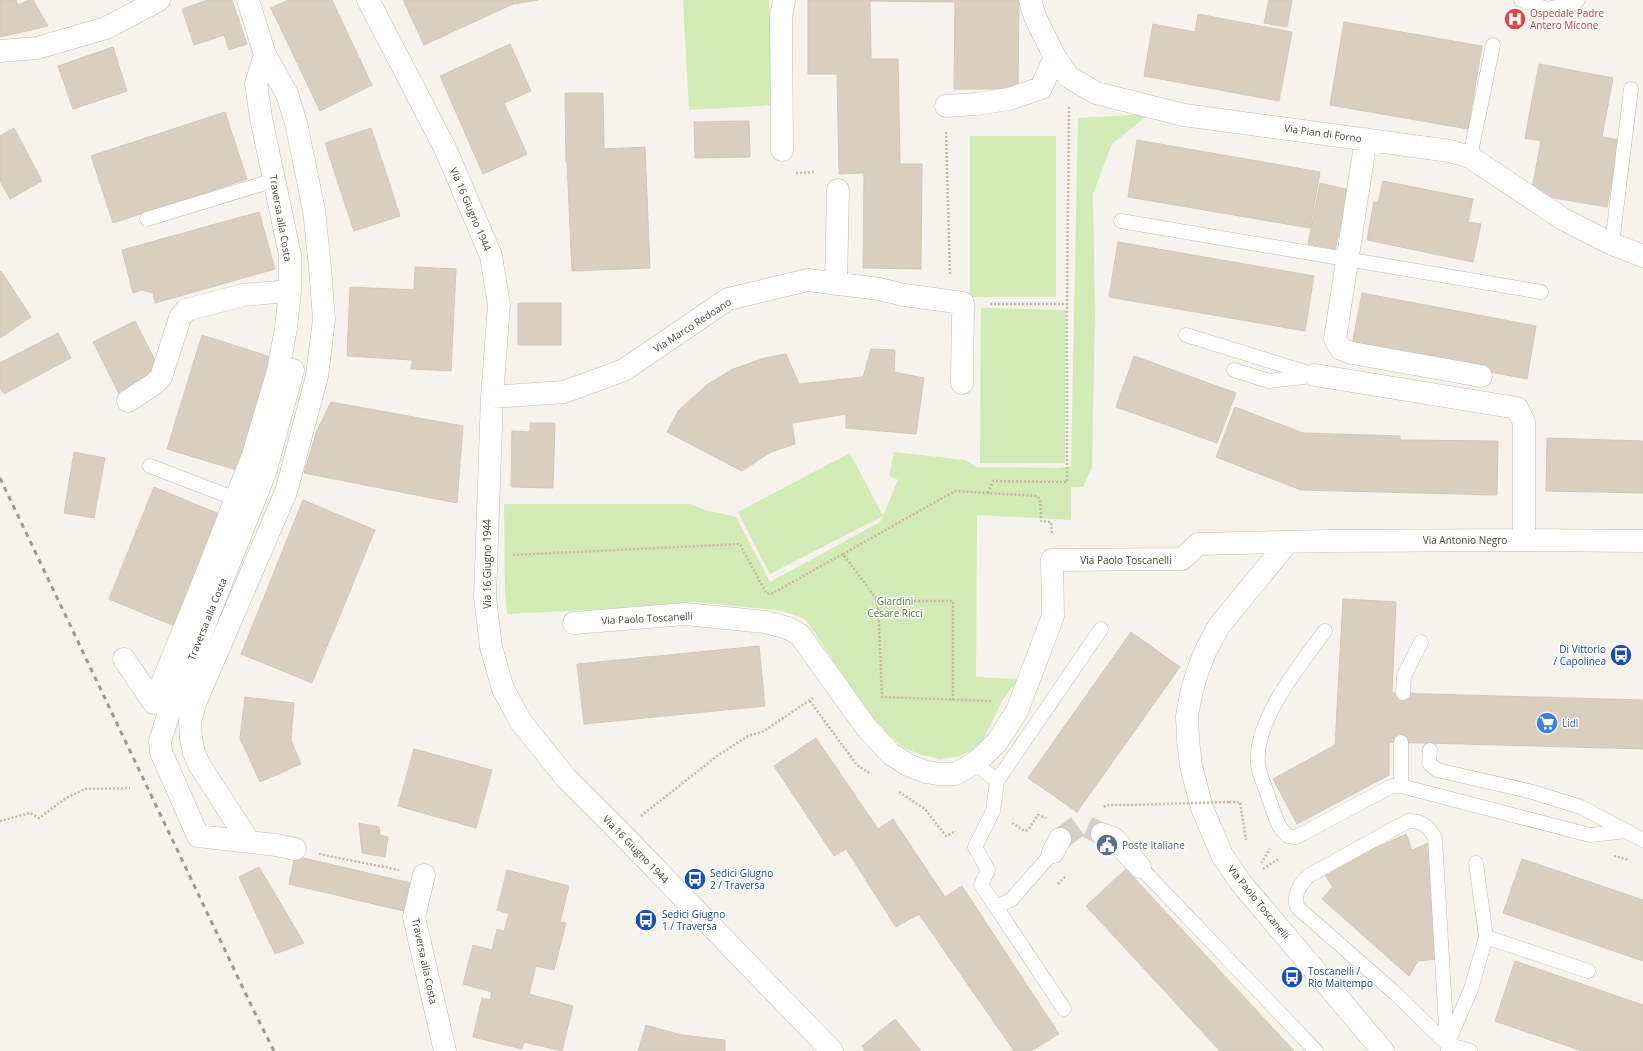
<svg xmlns="http://www.w3.org/2000/svg" width="1643" height="1051" font-family="'Open Sans',sans-serif">
<style>
.green{fill:#d2eab5}
.building{fill:#d8cfc1;stroke:#d3c7b4}
.lines{fill:none;stroke-linecap:round;stroke-linejoin:round}
.street-tunnel{stroke:#d4d0c8;stroke-width:22;stroke-dasharray:22 11;stroke-linecap:butt}
.lane-casing{stroke:#c2bbae;stroke-width:15}
.street-casing{stroke:#c2bbae;stroke-width:23}
.path{stroke:#c4b79f;stroke-width:2.5;stroke-dasharray:2 2;stroke-linecap:butt}
.lane{stroke:#fff;stroke-width:14}
.street{stroke:#fff;stroke-width:22}
.rail{stroke:#9a9a9a;stroke-width:3;stroke-dasharray:5 5;stroke-linecap:butt}
.path-bridge{stroke:#c4b79f;stroke-width:2.5;stroke-dasharray:2 2;stroke-linecap:butt}
.labels{text-anchor:middle;dominant-baseline:central;stroke-width:3;stroke-linejoin:round;paint-order:stroke}
.health-label{font-size:10px;fill:#be3a42;stroke:#fff;text-anchor:start}
.street-label{font-size:10px;fill:#4b4439;stroke:#fff}
.park-label{font-size:10px;fill:#4a7f2a;stroke:#fff}
.transit-label{font-size:10px;fill:#164399;stroke:#fff;text-anchor:start}
.shop-label{font-size:10px;fill:#366cbe;stroke:#fff;text-anchor:start}
.service-label{font-size:10px;fill:#4e5e75;stroke:#fff;text-anchor:start}
</style>
<rect width="100%" height="100%" fill="#f6f3ec"/>
<path class="green" d="M683,0h86l6,105 -86,5z
M1149,114l-37,30 -19,50 2,119 -3,155 -9,19h-12v33l-94,-5 -1,162 42,2 -16,22 -19,39 -12,11 -14,6 -17,2 -18,-4 -18,-7 -19,-17 -17,-19 -62,-92c-9,-5 -18,-7 -28,-10l-82,-8 -91,7 -98,5 -2,-24 -1,-86h186l15,6 31,7 34,65 110,-60 3,-6 -113,58 -32,-62 112,-59 33,63 15,-36 -9,-4 5,-24 71,8 11,7 83,1 12,-2 7,-348z
M970,136h86v161h-86z
M981,308l85,2 -1,153h-85z"/>
<path class="building" d="M3,0h13l2,5 11,-5h4l15,26 -48,11v-36z
M208,0h24l15,44 -18,6 -5,-15 -30,10 -12,-36z
M288,0h44l40,85 -52,26 -49,-103z
M403,0h109l1,4 -89,41z
M512,0h26l-25,4z
M808,0h211l-1,89h-64l1,-87 -85,-1 1,58h27l2,105h22l-1,105 -58,-1 1,-95 -25,1 -2,-100h-29z
M1269,0h23l-5,27 -23,-4z
M1198,14l94,18 -13,69 -135,-25 9,-52 42,8z
M1344,22l138,24 -14,83 -138,-24z
M510,44l21,47 -27,12 23,51 -44,20 -43,-98z
M113,47l14,44 -54,18 -15,-43z
M1539,64l74,14 -11,59 17,3 -12,67 -76,-13 10,-53 -16,-3z
M565,93h38l1,56 41,-2 5,121 -78,3 -5,-108 -1,-1z
M225,112l22,67 -134,44 -22,-67z
M749,121l1,36 -55,1 -1,-36z
M14,128l28,53 -32,18 -10,-18v-45z
M371,128l29,88 -46,15 -29,-88z
M1137,140l183,32 -10,56 -182,-31z
M1383,181l90,18 -5,23 13,2 -8,38 -106,-22 7,-38 4,1z
M1320,183l30,7 -15,59 -27,-5z
M259,212l16,57 -120,34 -2,-10 -11,-3 -9,3 -11,-43z
M1118,242l196,34 -9,55 -196,-34z
M415,267l41,2 -5,102 -40,-2 1,-9 -65,-4 3,-69 64,3z
M1,271l30,46 -31,21v-66z
M1362,293l174,33 -9,53 -175,-33z
M518,303h43v42h-43z
M135,321l26,51 -42,22 -26,-52z
M58,333l13,25 -67,36 -4,-7v-24z
M202,335l72,23 -34,113 -73,-22z
M871,349l24,1 -1,22 30,6 -8,56 -70,-6v-14l-54,9 3,21 -24,8 -29,19 -75,-39 12,-22 29,-26 25,-15 32,-11 21,-4 13,30 64,-7z
M1134,356l102,37 -19,50 -101,-36z
M331,402l132,24 -6,77 -153,-30 12,-40z
M1235,407l68,26 97,3v4l98,1 -1,54 -196,-5 -85,-33z
M530,423h25l-2,65 -42,-1 1,-56 18,1z
M1547,438l96,3v52l-97,-2z
M74,452l31,6 -11,60 -30,-5z
M154,487l68,28 -45,112 -68,-28z
M303,500l72,30 -63,153 -71,-29z
M1343,599l53,3 -4,91 251,7v49l-254,-7v33l-92,49 -24,-45 62,-34z
M1131,632l49,35 -103,145 -49,-34z
M759,646l6,60 -181,18 -7,-60z
M245,697l49,6 -3,37 10,24 -41,18 -20,-44z
M816,738l62,91 15,-10 52,78 17,-11 97,148 -28,17h-17l-95,-137 -23,13 -50,-78 -12,7 -60,-90z
M414,749l78,21 -16,58 -78,-22z
M359,823l20,4 1,8 8,2 -3,20 -23,-4z
M1406,834l6,16 17,-7 11,116 -22,2 -9,15 -87,-77 11,-12 -10,-15z
M295,856l124,29 -7,28 -123,-29z
M1522,859l121,41v61l-140,-48z
M259,867l45,76 -29,11 -36,-77z
M1126,869l168,182h-74l-134,-145z
M507,870l62,16 -9,36 6,1 -12,47 -18,-4 -7,28 44,12 -11,45 -38,-9 -2,7 -49,-12 9,-39 8,2 2,-8 -29,-8 10,-39 19,5 5,-21 7,2 5,-17 -12,-4z
M1515,961l128,44v46h-61l-87,-30z
M895,1019l26,32h-56l-3,-5z
M646,1025l35,10 44,5v11h-87z"/>
<g class="lines">
<path class="street-tunnel" d="M1060,839l21,-15 21,10"/>
<g class="lane-casing">
<path id="lane" d="M1521,0l26,9 28,-6 3,-3
M1470,157l23,-112
M147,219l128,-39
M1121,221l420,71
M1612,244l19,-155
M1186,335l129,40
M1234,370l35,11 42,-5
M150,466l86,33
M1325,631c-25,34 -71,89 -67,133 1,11 8,24 11,35 5,13 8,29 19,37l8,1 96,-51h9l189,49 37,-4
M1403,693l1,-17 17,-34
M1430,750l-1,13 8,7 92,21 52,16 62,33
M975,763l22,18 104,-152
M1401,786v-44
M1053,852l-42,48 -15,7 68,102
M1140,867l176,184
M996,907l-15,-22 7,-15 -13,-23 18,-36 4,-30
M1486,937l102,34
M1448,1042l23,-53 15,-52 -10,-74
M1448,1051l-1,-7 -12,-206c-7,-12 -12,-17 -27,-17l-100,55c-8,9 -15,19 -11,31l98,86 52,51 23,7"/>
</g>
<g class="street-casing">
<path id="street" d="M368,0l78,150 45,106 8,49 -7,92 -7,200 6,50 12,42 18,33 45,56 54,54 212,219
M1030,0l5,17 20,40 14,20 27,16 88,22 266,36 20,6 93,62 49,25 31,12
M0,51l37,-3 69,-20 53,-28
M946,106l30,-2 33,-5 32,-11 14,-31
M1366,139l-31,200 6,10 11,4 129,23
M782,150l-1,-133 3,-17
M836,284l2,-94
M293,370l-28,103 -98,246 -7,22 1,11 37,84 78,9 19,4
M1315,375l202,33 7,14v118
M492,397l72,-5 60,-22 104,-71 80,-19 71,9 25,6 59,8 -1,80
M128,401l26,-17 7,-7 19,-59 6,-8 57,-15 47,-4
M1287,543l-68,83 -13,24 -8,20 -6,20 -5,26 1,23 3,27 11,42 20,47 19,28 142,168
M574,623l111,-9 80,8 23,6 12,7 66,92 25,27 17,11 18,7 14,2h15l20,-11 9,-8 13,-13 20,-31 36,-95 -1,-56 130,-1 16,-15h2l128,-3 196,-1 119,1
M124,659l30,44 51,-125 48,-123 25,-84 8,-43 4,-37v-36l-29,-137 -5,-34 9,-29 -17,-55
M1102,834l11,4 27,29
M246,837l-46,-71 -6,-13 -3,-14 -1,-18 6,-20 90,-209 31,-116 7,-57 -4,-51 -6,-58 -18,-87 -9,-29 -22,-39
M1053,852l7,-13
M424,875l-10,42 31,134"/>
</g>
<path class="path" d="M946,132l4,143
M796,173l18,-1
M990,304h77l2,-197
M988,493l5,-12 74,1v-178
M843,554l112,-63 82,5 3,3 1,22 10,1 1,12
M513,555l227,-11 26,49 5,1 72,-40 35,47 4,96 109,4
M878,601h75v99
M810,701l47,64 14,9
M899,792l26,17 21,27 10,-5
M1229,802h11l6,38
M1104,807l2,-2h21
M641,816l76,-60 31,-20 16,-5 49,-33
M0,821l30,-8 9,5 27,-20 19,-9 45,-1
M1012,823l13,8 3,-1 10,-15 8,3
M319,854l80,16
M1614,856l15,4
M1261,863l9,-14
M1263,869l17,-11
M1058,884l8,-8"/>
<use href="#lane" class="lane"/>
<use href="#street" class="street"/>
<path class="rail" d="M0,478l253,531 21,42"/>
<path class="path-bridge" d="M1127,805l102,-3"/>
</g>
<defs>
<g id="hospital-disc" transform="scale(1.15)"><circle r="9.5" fill="#e0444e" stroke="#fff"/><path d="M-5-5h3v3.5h4V-5h3V5h-3V1.5h-4V5h-3Z" fill="#fff"/></g>
<g id="bus-disc" transform="scale(1.15)"><circle r="9.5" fill="#1a4fb4" stroke="#fff"/><path d="M-5-6H5V4H4V6H2V4H-2V6H-4V4H-5ZM-3.5-4V0h7V-4ZM-3.5 1.2v1.5H-2V1.2ZM2 1.2v1.5H3.5V1.2Z" fill="#fff"/></g>
<g id="supermarket-disc" transform="scale(1.15)"><circle r="9.5" fill="#3f7fe0" stroke="#fff"/><path d="M-6-5.5h2.5l.6 2H6L4.5 2H-2.5L-4.4-4H-6ZM-1.5 3.2a1.3 1.3 0 1 0 .1 0ZM3 3.2a1.3 1.3 0 1 0 .1 0Z" fill="#fff"/></g>
<g id="civic-disc" transform="scale(1.15)"><circle r="9.5" fill="#5c6f8a" stroke="#fff"/><path d="M-.6-6.5H3V-4.5H.6V-3L4-1V1h2V6H-6V1h2V-1L-.6-3ZM-1.2 2.5V6h2.4V2.5Z" fill="#fff"/></g>
</defs>
<g fill-rule="evenodd">
<use href="#hospital-disc" x="1515" y="19"/>
<use href="#bus-disc" x="1621" y="655"/>
<use href="#supermarket-disc" x="1547" y="723"/>
<use href="#civic-disc" x="1107" y="845"/>
<use href="#bus-disc" x="695" y="879"/>
<use href="#bus-disc" x="646" y="920"/>
<use href="#bus-disc" x="1292" y="977"/>
</g>
<g class="labels">
<g class="health-label">
<text x="1530" y="13">Ospedale Padre<tspan x="1530" dy="12">Antero Micone</tspan></text>
</g>
<g class="street-label">
<text transform="translate(1323 133) rotate(8)">Via Pian di Forno</text>
<text transform="translate(471 209) rotate(67)">Via 16 Giugno 1944</text>
<text transform="translate(281 218) rotate(80)">Traversa alla Costa</text>
<text transform="translate(692 325) rotate(-33)">Via Marco Redoano</text>
<text x="1465" y="540">Via Antonio Negro</text>
<text x="1126" y="560">Via Paolo Toscanelli</text>
<text transform="translate(487 564) rotate(-90)">Via 16 Giugno 1944</text>
<text transform="translate(647 618) rotate(-3)">Via Paolo Toscanelli</text>
<text transform="translate(207 619) rotate(-68)">Traversa alla Costa</text>
<text transform="translate(636 849) rotate(46)">Via 16 Giugno 1944</text>
<text transform="translate(1259 902) rotate(51)">Via Paolo Toscanelli</text>
<text transform="translate(425 961) rotate(78)">Traversa alla Costa</text>
</g>
<g class="park-label">
<text x="895" y="601">Giardini<tspan x="895" dy="12">Cesare Ricci</tspan></text>
</g>
<g class="transit-label">
<text x="1606" y="649" text-anchor="end">Di Vittorio<tspan x="1606" dy="12">/ Capolinea</tspan></text>
<text x="710" y="873">Sedici Giugno<tspan x="710" dy="12">2 / Traversa</tspan></text>
<text x="662" y="914">Sedici Giugno<tspan x="662" dy="12">1 / Traversa</tspan></text>
<text x="1308" y="971">Toscanelli /<tspan x="1308" dy="12">Rio Maltempo</tspan></text>
</g>
<g class="shop-label">
<text x="1562" y="723">Lidl</text>
</g>
<g class="service-label">
<text x="1122" y="845">Poste Italiane</text>
</g>
</g>
</svg>
